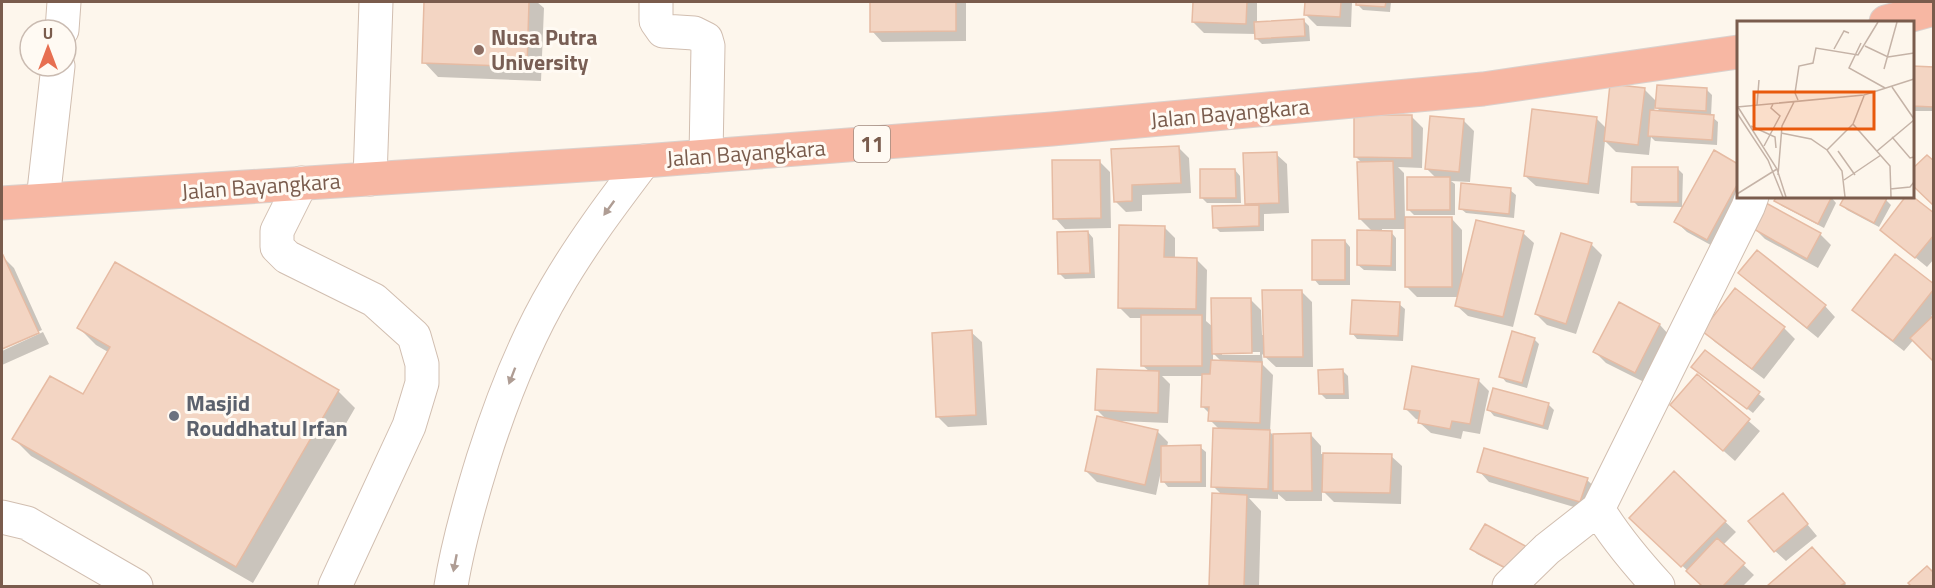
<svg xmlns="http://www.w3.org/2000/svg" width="1935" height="588" font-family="'Titillium Web',sans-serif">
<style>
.shadow{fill:#0003;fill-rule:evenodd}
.building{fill:#f3d5c3;stroke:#e6bba3;stroke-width:1.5}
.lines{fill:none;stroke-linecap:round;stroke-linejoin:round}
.minor-casing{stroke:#d1beb0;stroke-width:35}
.highway-casing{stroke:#dad1cd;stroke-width:35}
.minor{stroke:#fff;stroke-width:33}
.highway{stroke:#f7b7a3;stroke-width:33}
.oneway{fill:#af9d94}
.education-dot{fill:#8d6e63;stroke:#fffaf3;stroke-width:2}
.worship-dot{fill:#6b7280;stroke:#fffaf3;stroke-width:2}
.labels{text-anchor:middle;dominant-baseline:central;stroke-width:6;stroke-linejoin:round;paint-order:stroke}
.shield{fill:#fffaf3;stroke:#a28b7f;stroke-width:1.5}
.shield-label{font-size:21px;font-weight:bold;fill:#7a5c4d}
.education-label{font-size:22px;font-weight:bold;fill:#785e54;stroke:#fffaf3;text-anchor:start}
.street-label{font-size:22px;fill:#7a5c4d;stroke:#fffaf3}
.worship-label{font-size:22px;font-weight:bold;fill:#5b616d;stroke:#fffaf3;text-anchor:start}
.inset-road{fill:none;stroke:#c5b3a7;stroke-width:1.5}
.view{fill:#e8590c;fill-opacity:0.15;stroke:#e8590c;stroke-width:3}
.inset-edge{fill:none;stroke:#7a5c4d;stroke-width:3}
</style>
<rect width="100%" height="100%" fill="#fdf6ec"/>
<path class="shadow" d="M426,2h111l7,6 -3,73 -103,-4 -14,-15z
M872,2h94v39l-84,1 -10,-11z
M1194,2h63v21l47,-2 5,5 1,15 -48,3 -6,-6v-4l-52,-1 -11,-11z
M1306,2h46l-1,25 -34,-1 -11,-11z
M1358,2h33l-1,10 -27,-2 -5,-5z
M1912,67l22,1v43h-22z
M1645,90l12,12 50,-12 5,5 -1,21 7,6 -1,23 -62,-4 -4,-4 -2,18 -33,-3 -11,-11 -6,53 -63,-8 -11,-10 71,-58 11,11zM1655,106l7,7 -8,-1z
M1412,117l11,11 -1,40 -24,-1 6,6 1,46h47l10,11v48l61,-45 11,10 -21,84 -45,-11 -11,-10 2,-9h-42l-11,-11v-57h-24v3h9l5,6v33l-32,-1 -6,-5 15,-33 -13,-13 3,-55 -8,-8z
M1464,121l10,10 -4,51 -19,-1 4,3v31h-41l-5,-5 28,-31 -10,-10z
M1178,147l11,11 2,35 -49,2v16l-16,1 -11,-11 -2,-51z
M1715,152l23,13v31l-20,53 -31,-17 -11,-10z
M1276,154l11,10 2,49 -25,1v17l-44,1 -5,-5 34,-21 -3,-3z
M1099,161l11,11 1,56 -46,1 -10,-11z
M1678,169l5,5 -1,33 -44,-1 -5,-5z
M1235,170l5,6 1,27h-34l-5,-5z
M1510,190l6,5 -2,23 -48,-5 -6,-5z
M1831,197l5,6 -12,25 -42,-22 -6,-5z
M1886,200l5,5 -12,22 -32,-17 -5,-5z
M1934,215v44l-7,8 -45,-37z
M1164,227l11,11v21h21l11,11 -1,51 7,6 37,-28 11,11 1,25h3l36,-44 11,11 1,65h-37l-14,-13 1,11 10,10 -3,57 3,3h38l10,11v8l70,2 11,10 -1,38 -67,-2 -12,-12v11h-36l-8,-7v5l-29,-1 12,13 -2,75h-48l2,-91h9l-9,-9 6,-57 -9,-9v-6l-7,-7 1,-31h-42l8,8 -2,39 -48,-2 -1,2 38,8 11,11 -1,5h33l6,5v35h-38l-5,-6 -2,-10 -5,24 -59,-13 -11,-11 21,-51 -10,-10 53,-38 -8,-7v-47h-12l-11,-11zM1222,352h38v3h-38zM1213,353l9,9h-9z
M1754,228l66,6 11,11 -13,23 -53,-29z
M1088,232l5,6 2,40 -30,1 -5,-5z
M1345,241l5,6v38h-31l-5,-6z
M1591,244l11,11 -26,79 -29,-9 -11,-11z
M3,257l11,11 28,62 -40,18v-90z
M1740,273l85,33 10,11 -17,21 -67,-54z
M1934,286v28l-3,2 2,1 -29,34 -40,-31 -10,-10z
M1399,304l6,5 -2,32 -46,-2 -5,-6z
M1619,304l41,21 10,11 -24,47 -40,-20 -11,-11z
M79,328l259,63 17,17 -102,175 -222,-127 -17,-17 70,-43 24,-44 -12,-7z
M1784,328l11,11 -31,40 -49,-37 -11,-11z
M43,332l6,12 -47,21v-14z
M971,332l11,10 5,83 -39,2 -11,-11z
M1534,339l5,5 -12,44 -21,-6 -5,-6z
M1705,352l60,47 -12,14 -54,-41z
M1343,371l5,5 1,23h-23l-6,-6z
M1697,376l63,55 -25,30 -63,-56z
M1478,380l11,11 -9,43 -17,-3 -2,8 -30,-6 -11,-10v-3l-4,-1 -11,-11z
M1548,404l6,6 -6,20 -54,-14 -5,-6z
M1479,471l108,9 11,10 -7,22 -102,-30z
M1674,473l62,59 -13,13 31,30 -11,11h-39l-73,-68z
M1783,495l34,41 -31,25 -11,-10z
M1485,526l34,50 -42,-22 -5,-5z
M1812,549l35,37h-78z"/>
<path class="building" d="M424,2h105l-2,65 -105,-4z
M870,2h86v29l-86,1z
M1193,2h54l-1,22 -54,-2z
M1305,2h36l-1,15 -36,-2z
M1356,2h30l-1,5 -29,-2z
M1304,19l1,17 -50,3 -1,-17z
M1912,66l22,1v40l-22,-1z
M1610,84l35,4 -7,57 -34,-4z
M1657,85l50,3 -1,23 -51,-3z
M1532,109l65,8 -9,67 -64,-8z
M1650,110l64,5 -2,25 -64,-4z
M1354,115h58v43l-58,-1z
M1430,116l34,3 -5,53 -34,-3z
M1179,146l2,37 -49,2v16l-18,1 -3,-53z
M1714,150l24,14v19l-31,57 -33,-18z
M1277,152l2,51 -34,1 -2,-51z
M1927,155l7,6v45l-22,-21v-16z
M1052,160h48l1,58 -48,1z
M1393,161l2,58h-36l-2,-57z
M1632,167h46v35h-47z
M1200,169h35l1,29h-36z
M1407,177h43v33h-43z
M1461,183l50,5 -2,26 -50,-5z
M1777,196h55l-14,28 -44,-23z
M1845,196h38l4,2 -13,25 -34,-18z
M1906,196h6l22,17v22l-19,23 -35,-28z
M1766,203l55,30 -14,26 -55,-31z
M1259,205v21l-46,2 -1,-22z
M1405,217h47v70h-47z
M1476,220l48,11 -21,86 -48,-11z
M1119,225l46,1 -1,31 33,1 -1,51 -78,-1z
M1357,230l35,1 -1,35 -34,-1z
M1088,231l2,42 -32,1 -1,-42z
M1561,233l31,10 -26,81 -31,-10z
M1312,240h33v40h-33z
M1757,250l69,55 -19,23 -69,-55z
M1895,254l39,30v5l-41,52 -41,-31z
M3,255l36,78 -37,16v-93z
M115,262l224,128 -103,177 -224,-128 38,-63 33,18 27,-47 -33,-19z
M1735,288l50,39 -33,42 -50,-38z
M1262,290h40l1,67h-39z
M1211,298h40l1,55 -40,1z
M1352,300l48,2 -2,34 -48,-2z
M1619,302l41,22 -25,49 -42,-21z
M1141,315h61v51h-61z
M1934,315v47l-24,-24z
M972,330l4,85 -40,2 -4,-84z
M1512,331l23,7 -13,45 -23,-6z
M1705,350l55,42 -13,17 -56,-42z
M1211,360l51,2 -2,61 -52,-2 1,-14h-8l1,-33h8z
M1412,366l67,13 -9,45 -18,-3 -2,8 -32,-6 2,-12 -16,-2z
M1097,369l62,2 -1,42 -63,-3z
M1343,369l1,25h-25l-1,-24z
M1697,374l53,45 -27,32 -53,-46z
M1493,388l56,15 -6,23 -56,-16z
M1097,416l61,14 -13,55 -60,-14z
M1213,428l57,2 -2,59 -57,-2z
M1311,433l1,58h-39v-57z
M1201,445v37h-40v-36z
M1484,448l104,30 -8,24 -103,-30z
M1323,453l69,1 -2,39 -68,-1z
M1674,471l52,50 -45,46 -52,-49z
M1212,493l35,2 -3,91h-35z
M1783,493l25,31 -34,28 -26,-31z
M1485,524l42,23 -14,25 -43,-23z
M1717,538l28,25 -22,23h-21l-16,-15z
M1812,547l33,36 -5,3h-73z
M1927,566l7,7v13h-23l-3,-3z"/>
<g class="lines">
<g class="minor-casing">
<path id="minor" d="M656,2v19l7,10 31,2 12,6 2,7 -2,110
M62,30l2,-28
M370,179l6,-177
M301,183l-24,48v16l10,10 87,43 40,36 8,28v19l-13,43 -74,160
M43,200l15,-134
M2,517l25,6 109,63
M451,586c7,-43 19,-85 32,-127 19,-60 41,-117 73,-171 26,-45 57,-86 88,-127
M1509,586l38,-37 51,-40
M1658,586c-22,-24 -43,-49 -60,-77l150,-302 4,-11"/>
</g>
<g class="highway-casing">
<path id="highway" d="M1886,22l48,-13
M2,203l642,-42 408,-32 431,-40 255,-37"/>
</g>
<use href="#minor" class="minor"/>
<use href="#highway" class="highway"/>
</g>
<defs><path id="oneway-solid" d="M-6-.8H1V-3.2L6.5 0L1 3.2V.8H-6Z" transform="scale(1.5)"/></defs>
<g class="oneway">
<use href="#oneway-solid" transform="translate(609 208) rotate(126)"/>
<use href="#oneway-solid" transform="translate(512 376) rotate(111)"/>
<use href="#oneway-solid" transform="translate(455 563) rotate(101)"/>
</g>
<circle class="education-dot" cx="479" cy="50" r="6"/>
<circle class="worship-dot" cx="174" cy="416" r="6"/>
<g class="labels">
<rect class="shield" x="854" y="126" width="36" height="36" rx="4.5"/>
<g class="shield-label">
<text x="872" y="144">11</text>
</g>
<g class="education-label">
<text x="491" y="37">Nusa Putra<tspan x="491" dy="25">University</tspan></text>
</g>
<g class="street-label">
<text transform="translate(1230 113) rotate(-5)">Jalan Bayangkara</text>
<text transform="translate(746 153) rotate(-4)">Jalan Bayangkara</text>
<text transform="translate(261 186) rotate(-4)">Jalan Bayangkara</text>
</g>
<g class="worship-label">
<text x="186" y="403">Masjid<tspan x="186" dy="25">Rouddhatul Irfan</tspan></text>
</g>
</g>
<g transform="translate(1737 21)">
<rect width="177" height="177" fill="#fdf6ec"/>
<path class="inset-road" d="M124,22l-12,25 36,20M128,25l23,11 26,-4M97,28l10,-18 5,2M147,48l13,-47M155,66l22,32M127,75l-11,28 37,42 1,31M61,79l-3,-7 4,-27 14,-3 3,-15 42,7 20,-33M20,84l2,-25M0,86l127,-12 50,-16M1,86l39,62 9,28M0,92l31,47 15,37M14,105l24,11 1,11M44,112l30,6 16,11 15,21 3,26M155,116l18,21 4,-1M27,125l16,-30 -9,-8 2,-4M90,129l26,-26M101,130l17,24M140,130l37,-31M41,154l4,-49 12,-24M107,159l37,-25M153,168l20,-2 4,-5M0,173l40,-25"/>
<path class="view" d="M17,71h120v37h-120z"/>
<rect width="177" height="177" class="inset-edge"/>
</g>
<rect width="1935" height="588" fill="none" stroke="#7a5c4d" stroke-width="6"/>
<g transform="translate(48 48)"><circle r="28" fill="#fffaf3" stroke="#cabbb1" stroke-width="1.5"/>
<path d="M0-4.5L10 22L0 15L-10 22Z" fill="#e76f51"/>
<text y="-9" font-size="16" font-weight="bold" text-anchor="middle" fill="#7a5c4d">U</text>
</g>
</svg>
